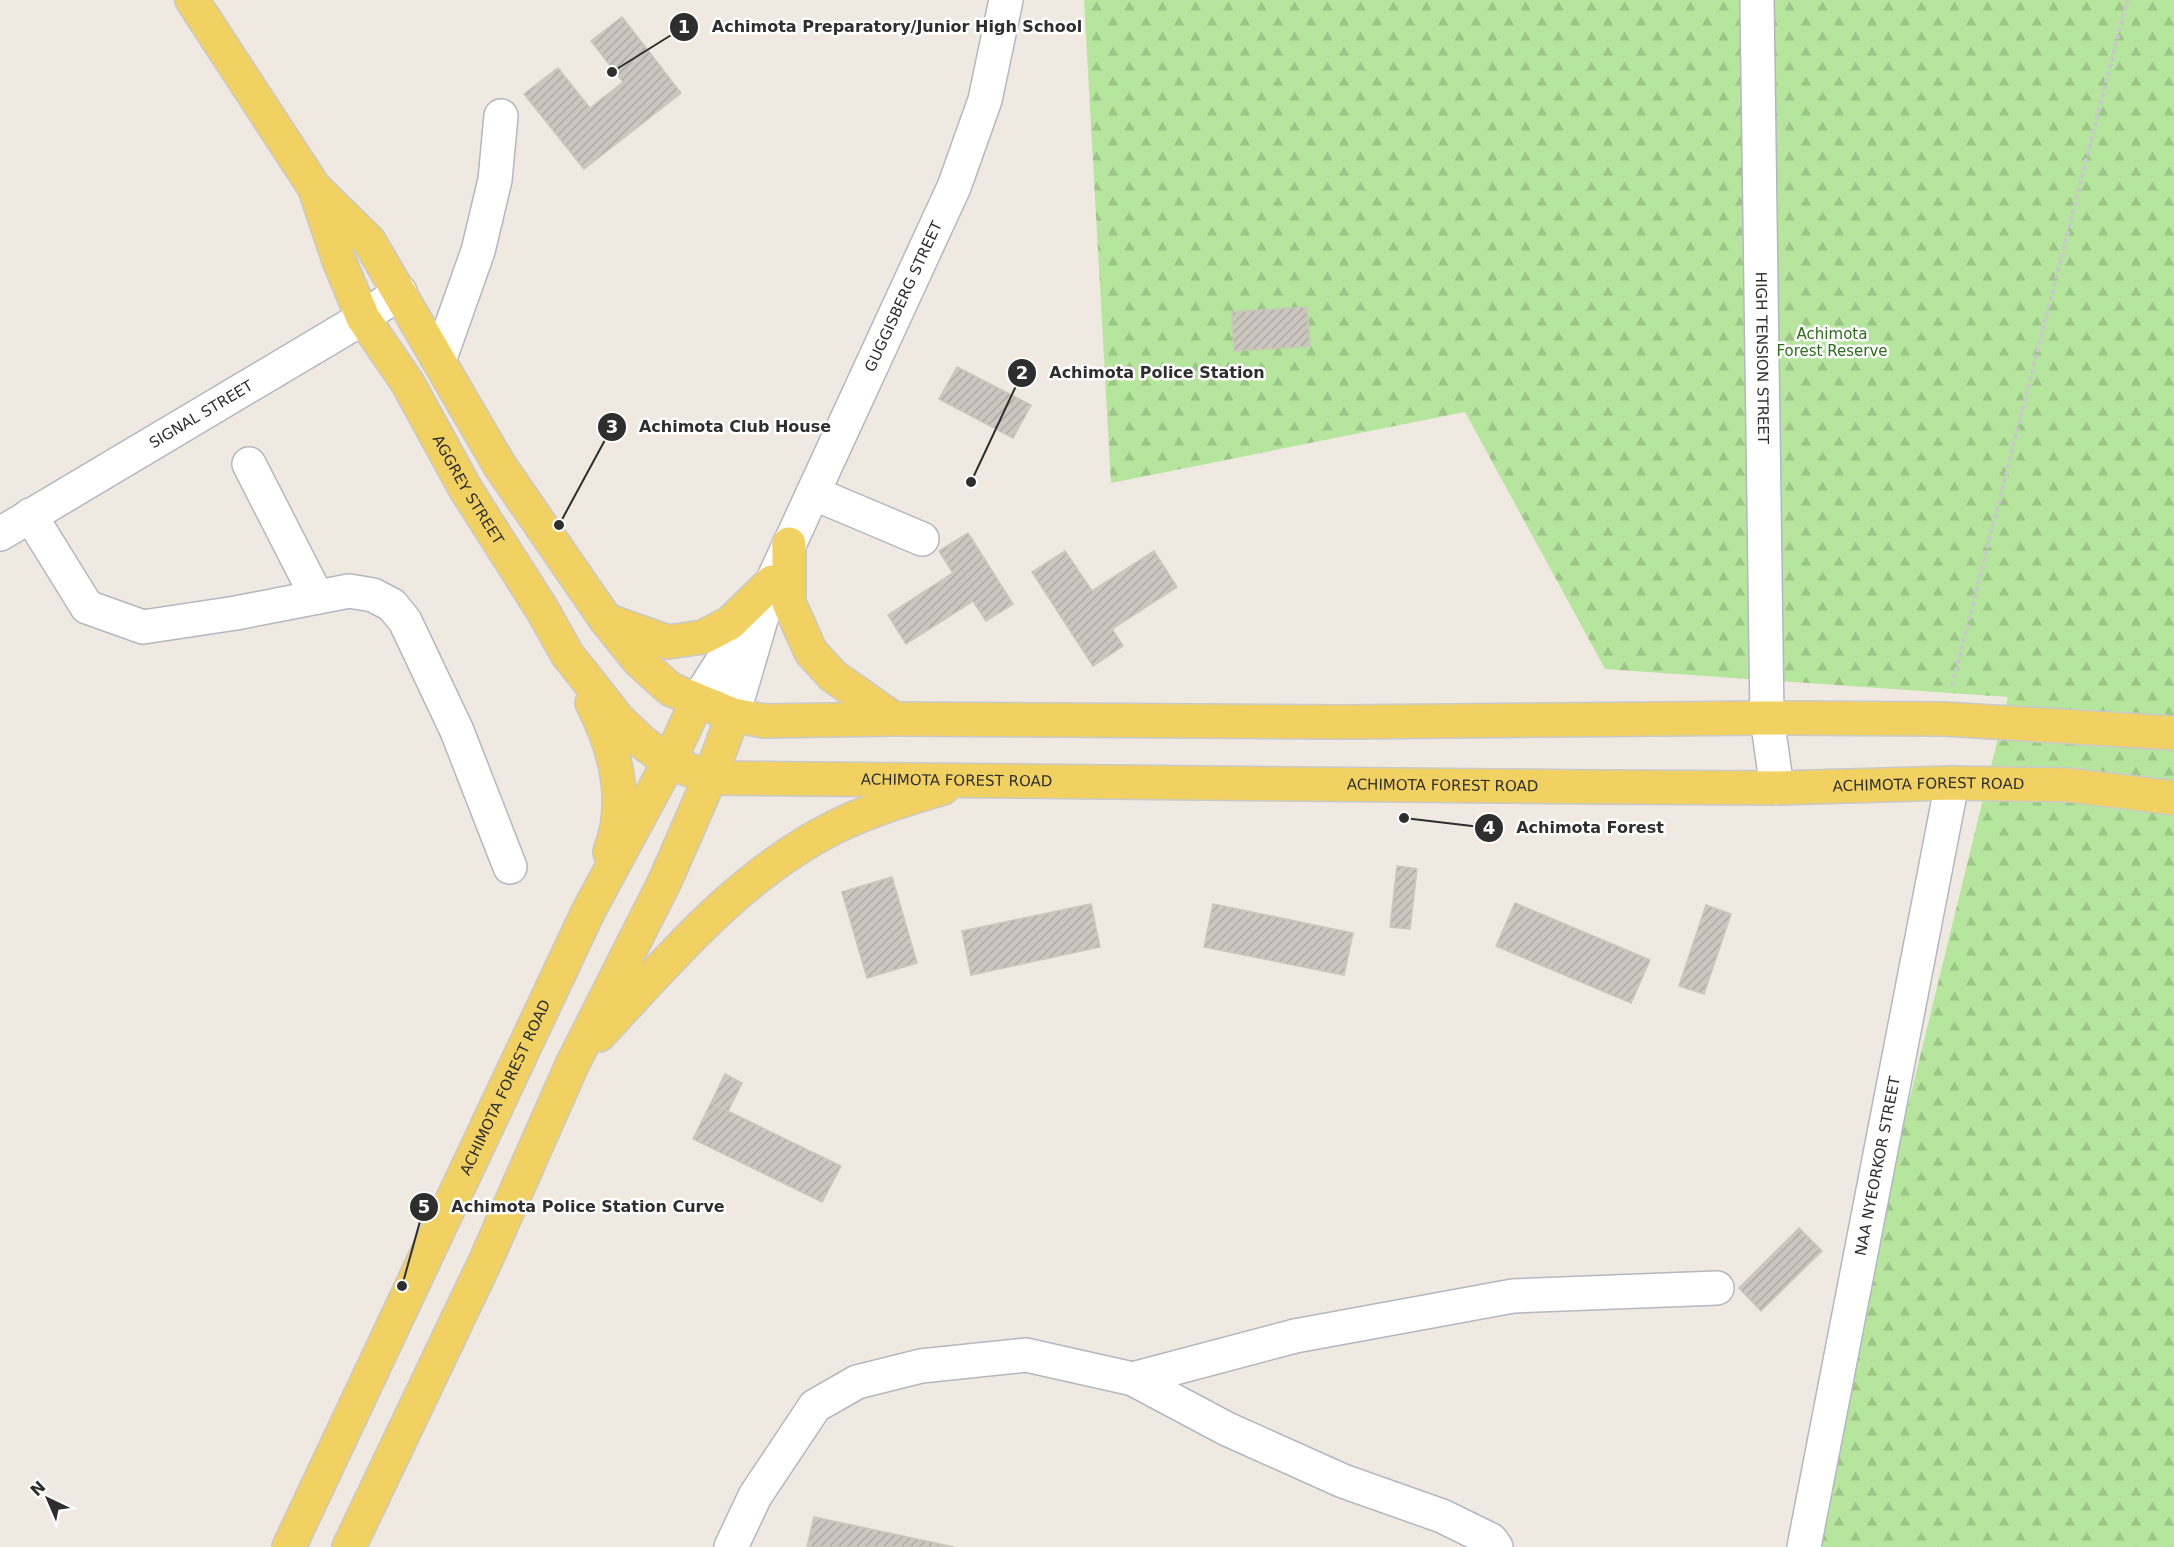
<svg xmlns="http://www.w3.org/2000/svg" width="2174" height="1547" font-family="'DejaVu Sans',sans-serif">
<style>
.forest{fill:url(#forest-firs)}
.building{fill:url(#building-hatch);stroke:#cbc5ba;stroke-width:1.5}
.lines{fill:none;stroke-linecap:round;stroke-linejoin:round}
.minor-casing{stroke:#b4b7c1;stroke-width:36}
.major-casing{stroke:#c9c9c9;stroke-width:36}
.path{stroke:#c9c9c9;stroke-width:4;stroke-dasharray:4.5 3;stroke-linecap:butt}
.minor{stroke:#fff;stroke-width:33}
.major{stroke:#f2d163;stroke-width:33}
.labels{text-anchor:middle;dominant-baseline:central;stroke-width:5;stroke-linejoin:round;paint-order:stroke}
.street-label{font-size:15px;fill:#2e2e2e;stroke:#fff}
.park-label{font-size:15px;fill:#2c6e1b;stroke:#fff}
.leader{fill:none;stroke:#2e2e2e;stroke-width:2}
.callout-dot{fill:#2e2e2e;stroke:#fff;stroke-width:2}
.mark-label{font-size:18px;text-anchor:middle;font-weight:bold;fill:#fff}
.callout-label{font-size:16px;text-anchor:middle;font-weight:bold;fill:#2e2e2e;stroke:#fff;stroke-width:5;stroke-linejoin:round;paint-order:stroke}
</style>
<defs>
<pattern id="forest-firs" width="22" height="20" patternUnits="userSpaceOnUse" patternTransform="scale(1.5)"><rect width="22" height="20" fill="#b6e59e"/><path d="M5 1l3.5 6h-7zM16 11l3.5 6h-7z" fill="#9dc588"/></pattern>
<pattern id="building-hatch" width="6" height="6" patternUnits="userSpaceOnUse" patternTransform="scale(1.5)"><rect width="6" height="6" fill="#cbc7bf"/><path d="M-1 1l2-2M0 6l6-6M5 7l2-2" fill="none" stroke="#afaba4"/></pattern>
</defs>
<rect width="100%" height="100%" fill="#efe9e1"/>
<path class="forest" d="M1084,0h1090v1547h-374l208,-850 -403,-28 -140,-257 -354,71z"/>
<path class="building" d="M622,17l59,76 -97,76 -60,-75 34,-26 32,40 33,-26 -32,-41z
M1307,307l3,39 -76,5 -2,-39z
M957,367l74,38 -18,33 -74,-39z
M968,533l45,71 -27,17 -13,-20 -67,43 -18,-29 65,-42 -14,-22z
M1065,551l27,40 62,-40 23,36 -65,42 11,17 -30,20 -61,-94z
M1397,866l20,3 -7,60 -20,-2z
M892,877l25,86 -50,15 -25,-86z
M1515,903l135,57 -19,43 -135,-57z
M1091,904l9,43 -129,28 -9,-44z
M1213,904l140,29 -9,42 -140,-28z
M1706,905l25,9 -27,80 -25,-8z
M725,1074l17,9 -14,28 -17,-8z
M711,1103l130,63 -19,36 -129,-63z
M1799,1228l23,23 -61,60 -22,-23z
M814,1517l140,30h-147z"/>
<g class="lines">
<g class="minor-casing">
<g id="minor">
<path id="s1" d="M1757,0l10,718 10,70"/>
<path d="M439,361l39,-110 17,-71 6,-64"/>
<path d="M249,464l68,133"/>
<path d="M813,493l109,46"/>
<path d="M30,515l57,92 56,20 93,-14 113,-22 24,4 19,10 13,16 52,110 53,136"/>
<path id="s2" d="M0,534l363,-216 37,-26"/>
<path d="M697,701l54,-85"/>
<path id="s3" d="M733,715l39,-133 182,-395 31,-87 21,-100"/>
<path d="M1133,1379l162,-43 218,-40 204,-8"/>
<path d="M731,1547l24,-51 60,-90 42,-24 64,-16 105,-11 107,24 94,50 116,52 99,35 49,24 5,7"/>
<path id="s4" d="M1804,1547l148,-764"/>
</g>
</g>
<g class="major-casing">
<g id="major">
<path d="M192,0l122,187 55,54 131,225 106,154 33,41 31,28 63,26 31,6 130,-2 449,3 424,-4 177,1 230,14"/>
<path id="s5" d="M316,192l24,71 23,55 44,64 58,106 78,123 24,43 51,65 24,23 27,20 41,16 893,9 174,1 175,-5 117,2 105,13"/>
<path d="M789,544v59l22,49 22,24 61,43"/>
<path d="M606,620l62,22 35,-5 27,-14 42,-41"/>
<path d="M592,703c24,46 37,99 18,149"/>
<path d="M599,1035c72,-77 140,-160 236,-208 34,-17 72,-28 108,-39"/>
<path id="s6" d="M289,1547l300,-637 80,-148 28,-61"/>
<path d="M349,1547l136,-285 87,-197 93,-184 45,-103 23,-63"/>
</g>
</g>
<path class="path" d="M1952,686l175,-686"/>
<use href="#minor" class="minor"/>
<use href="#major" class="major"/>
</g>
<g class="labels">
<g class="street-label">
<text stroke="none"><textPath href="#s3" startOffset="453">GUGGISBERG STREET</textPath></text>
<text stroke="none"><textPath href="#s1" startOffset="358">HIGH TENSION STREET</textPath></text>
<text stroke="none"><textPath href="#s2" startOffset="234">SIGNAL STREET</textPath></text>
<text stroke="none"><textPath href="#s5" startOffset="336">AGGREY STREET</textPath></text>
<text stroke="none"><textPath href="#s5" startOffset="968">ACHIMOTA FOREST ROAD</textPath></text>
<text stroke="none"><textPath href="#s5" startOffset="1454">ACHIMOTA FOREST ROAD</textPath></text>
<text stroke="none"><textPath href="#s5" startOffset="1940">ACHIMOTA FOREST ROAD</textPath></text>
<text stroke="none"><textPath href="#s6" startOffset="508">ACHIMOTA FOREST ROAD</textPath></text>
<text stroke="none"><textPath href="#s4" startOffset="388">NAA NYEORKOR STREET</textPath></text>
</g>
<g class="park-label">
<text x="1832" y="334">Achimota<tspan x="1832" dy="17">Forest Reserve</tspan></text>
</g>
</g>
<path class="leader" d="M612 72L684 27M971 482L1022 373M559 525L612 427M1404 818L1489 828M402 1286L424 1207"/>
<g class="callout-dot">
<circle cx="612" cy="72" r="6"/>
<circle cx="971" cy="482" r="6"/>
<circle cx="559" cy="525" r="6"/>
<circle cx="1404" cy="818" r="6"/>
<circle cx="402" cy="1286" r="6"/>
<circle cx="684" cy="27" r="15"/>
<circle cx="1022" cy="373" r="15"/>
<circle cx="612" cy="427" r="15"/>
<circle cx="1489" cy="828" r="15"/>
<circle cx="424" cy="1207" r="15"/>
</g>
<g class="mark-label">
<text x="684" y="33">1</text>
<text x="1022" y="379">2</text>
<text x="612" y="433">3</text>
<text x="1489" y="834">4</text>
<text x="424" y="1213">5</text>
</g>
<g class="callout-label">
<text x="897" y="32">Achimota Preparatory/Junior High School</text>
<text x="1157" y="378">Achimota Police Station</text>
<text x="735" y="432">Achimota Club House</text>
<text x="1590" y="833">Achimota Forest</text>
<text x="588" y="1212">Achimota Police Station Curve</text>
</g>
<g transform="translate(48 1499) rotate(316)" stroke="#ffffff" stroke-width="4.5" paint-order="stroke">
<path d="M0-4.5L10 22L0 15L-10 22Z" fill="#2e2e2e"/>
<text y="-9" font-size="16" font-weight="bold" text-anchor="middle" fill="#2e2e2e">N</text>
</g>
</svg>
